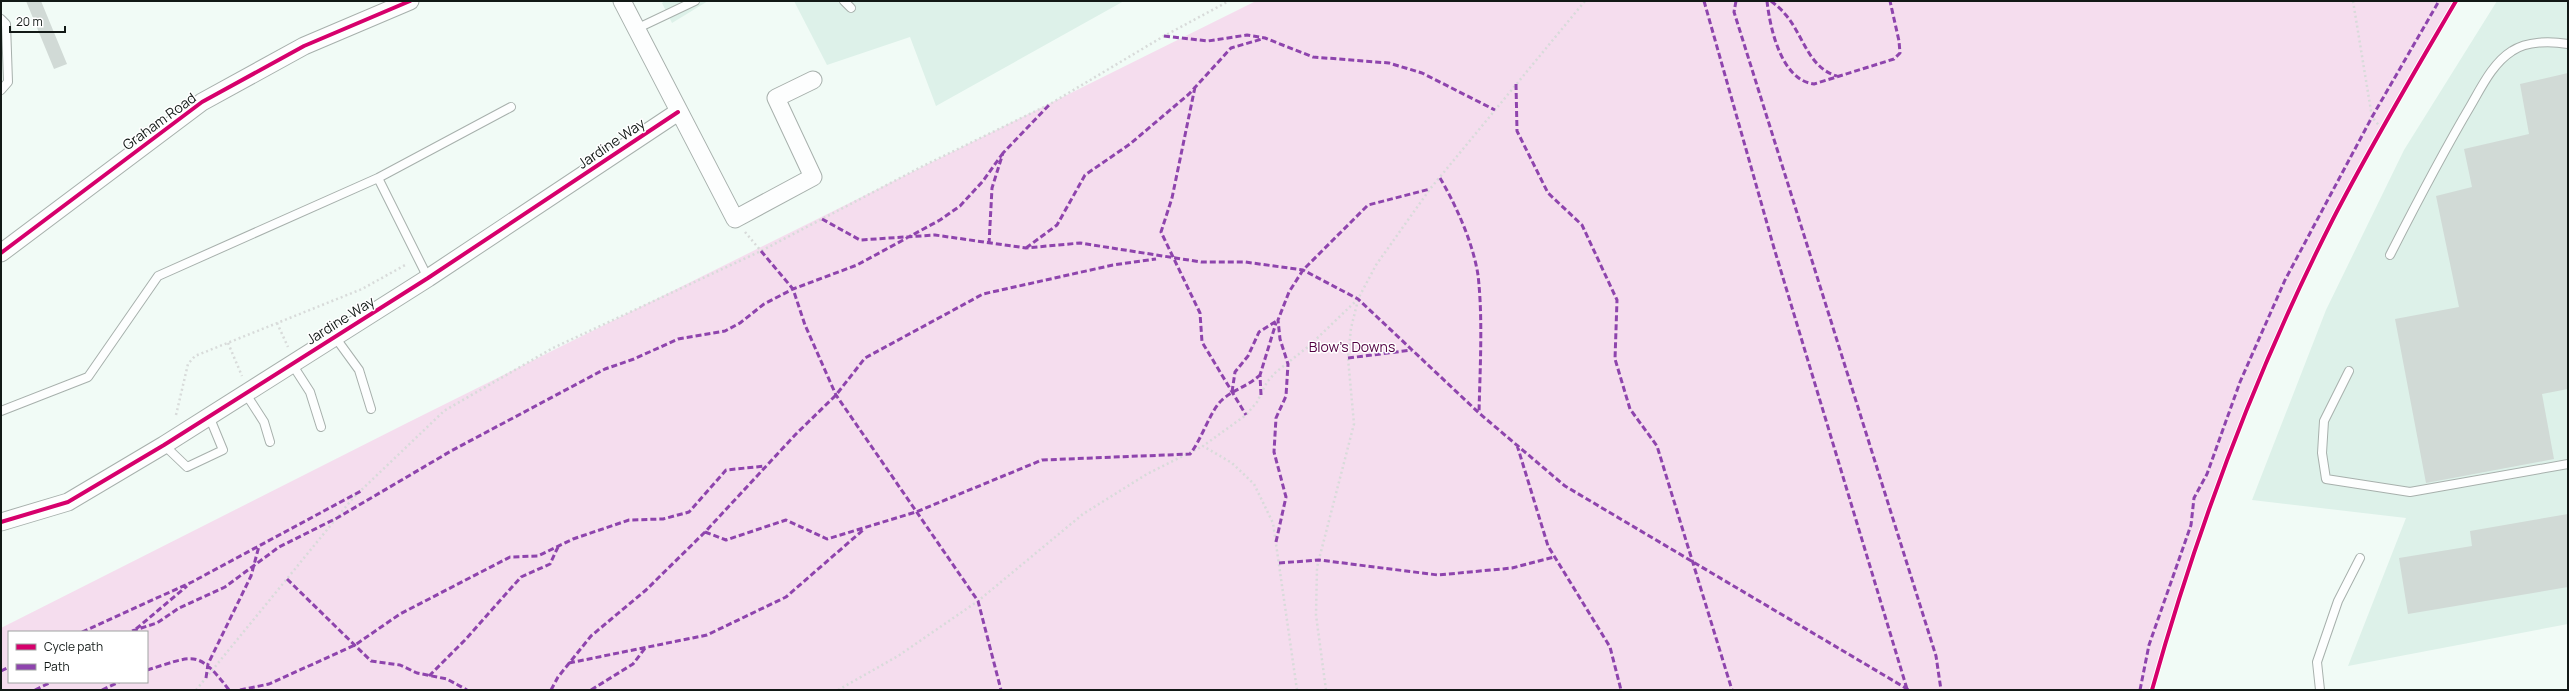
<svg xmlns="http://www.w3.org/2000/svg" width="2569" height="691" font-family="Manrope,sans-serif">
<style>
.built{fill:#ddf1e9}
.green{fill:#f5ddee;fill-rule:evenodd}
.building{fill:#d1dad6}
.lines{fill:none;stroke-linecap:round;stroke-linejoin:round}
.service-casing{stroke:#a7b0ac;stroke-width:10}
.minor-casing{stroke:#a7b0ac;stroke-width:19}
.path{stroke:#d8dbda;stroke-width:2.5;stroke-dasharray:2 3;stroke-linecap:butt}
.service{stroke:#fdfefe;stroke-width:8}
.minor{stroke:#fdfefe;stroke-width:17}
.quiet{stroke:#8e44ad;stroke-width:3;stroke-dasharray:6 3;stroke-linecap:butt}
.cycleway-casing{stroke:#fff;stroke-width:6}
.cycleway{stroke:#d6006c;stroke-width:4}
.labels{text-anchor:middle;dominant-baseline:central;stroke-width:3;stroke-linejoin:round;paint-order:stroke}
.street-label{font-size:14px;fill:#121916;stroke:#fff}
.park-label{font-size:14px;fill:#520142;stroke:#fff}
</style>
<rect width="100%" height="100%" fill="#f1fbf6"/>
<path class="built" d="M665,1h43l-36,22 -10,-20z
M794,1h330l-188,105 -26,-69 -83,28z
M2497,1h71v623l-220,42 58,-148 -154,-18 74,-190 78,-160z"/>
<path class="green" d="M1256,1h1200c-42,72 -85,144 -123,218 -76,150 -136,310 -181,471h-2151v-62l408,-206zM9,632h138v50h-138z"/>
<path class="building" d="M26,1h15l26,63 -13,5z
M2568,73v316l-26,5 12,65 -128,24 -31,-164 64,-12 -23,-111 36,-9 -8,-38 65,-15 -9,-50z
M2568,514v73l-160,27 -9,-56 73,-12 -2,-15z"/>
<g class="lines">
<g class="service-casing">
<path id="service" d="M844,1l7,7
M1,19l5,5 2,58 -7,8
M636,29l59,-28
M378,178l50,100
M2390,255c26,-51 52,-101 81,-150 11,-19 22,-42 41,-54 15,-10 38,-10 56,-7
M335,337l24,33 12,39
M292,364l18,28 11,35
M2349,371l-25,50 -2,32 4,26 84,13 158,-28
M246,394l18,28 6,20
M1,411l87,-34 70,-101 220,-98 133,-71
M164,445l23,22 36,-17 -14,-34
M2320,690l-3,-28 21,-61 22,-43"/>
</g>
<g class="minor-casing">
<path id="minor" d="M622,1l113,218 78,-42 -37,-79 37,-18
M1,253l201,-151 102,-56 106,-45
M1,522l67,-20 96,-57 264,-167 250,-166"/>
</g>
<path class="path" d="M2353,1l19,116 10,12
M745,232l16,19
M277,323l11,24
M228,343l14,33
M176,415l12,-51 7,-8 167,-67 45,-25
M196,690l157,-192 91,-87 109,-63 208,-97 160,-84 129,-63 114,-68 65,-35
M838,690l60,-34 80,-55 105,-87 64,-40 56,-28
M1297,690l-24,-167 -19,-39 -22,-21 -29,-17 43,-31 11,-13 10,-20 9,-10 33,-26 49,-47 18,-34 54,-76 155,-188
M1326,690l-10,-75 1,-48 37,-143 -6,-66 3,-30 7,-28"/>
<use href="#service" class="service"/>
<use href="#minor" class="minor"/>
<path class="quiet" d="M1704,1l70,247 133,441
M1736,1l-2,11 202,644 5,34
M1767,1c3,27 14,79 47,83l80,-25 6,-6 -1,-12 -9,-40
M1771,1c5,4 10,8 14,13 18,20 23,54 52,62
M1164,36l44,5 39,-6 18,3 48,19 76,6 33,10 73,37
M1516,84l1,47 31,62 34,32 35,75 -2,59 15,50 27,37 75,244
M1195,87l-23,111 -11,34 39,81 2,29 44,73
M1440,178c16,27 33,65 38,97 5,43 2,94 1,138
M822,219l38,21 75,-5 91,13 54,-5 121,19h44l58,8 55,29 121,114 86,73 344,204
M989,244l3,-56 11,-35 47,-49
M1026,248l31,-23 28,-50 45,-31 59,-50 42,-46 31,-9
M761,251l32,38 12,36 31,70 142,206 23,89
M1348,358l64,-8
M1232,392l3,-20 13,-16 11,-24 19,-12
M1261,395l-1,-20 16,-52
M1517,445l31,101 62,101 11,43
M705,532l21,8 60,-20 41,19 89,-27 126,-52 148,-6c12,-15 20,-43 32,-54 12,-11 25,-13 38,-25
M1276,542l10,-45 -12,-45 2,-34 10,-22 2,-32 -8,-25 -2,-19 11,-28 14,-22 65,-65 62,-16
M1279,563l40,-3 119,15 74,-7 42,-11
M287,579l84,82 29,4 17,8 30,6 20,11
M136,629l51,-43
M132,631l25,-8 22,-15 46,-21 54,-40 58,-29 114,-67 154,-82 29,-10 44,-20 47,-8 15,-8 24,-19 29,-15 64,-24 83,-45 20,-14 23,-25 20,-28
M82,632l110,-50 169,-91
M569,663l138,-28 79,-38 77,-67
M147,670c47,-14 50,-22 82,20
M1,671l8,-4
M429,676l36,-36 56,-63 29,-13 8,-17
M206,678l2,-14 43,-88 8,-30
M35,690l16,-8
M102,690l17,-8
M240,690l29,-6 86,-39 45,-31 110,-57 28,-1 35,-17 56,-19 34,-1 26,-7 37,-42 39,-4
M551,690l7,-13 33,-41 55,-46 59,-58 91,-98 40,-39 29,-37 118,-64 130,-29 43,-6
M591,690l42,-26 13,-17
M2140,690l9,-45 42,-120 3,-27 13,-24 33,-92 45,-102 87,-163 67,-116"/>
<g class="cycleway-casing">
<path id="cycleway" d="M1,253l201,-151 102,-56 106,-45
M1,522l67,-20 96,-57 264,-167 250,-166
M2152,690c45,-161 105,-321 181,-471 38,-74 81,-146 123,-218"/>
</g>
<use href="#cycleway" class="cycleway"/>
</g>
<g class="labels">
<g class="street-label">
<text transform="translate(159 121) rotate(-36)">Graham Road</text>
<text transform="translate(611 143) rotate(-34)">Jardine Way</text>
<text transform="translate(340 320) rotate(-32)">Jardine Way</text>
</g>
<g class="park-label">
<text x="1352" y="346">Blow's Downs</text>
</g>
</g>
<rect width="2569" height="691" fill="none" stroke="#121916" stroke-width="4"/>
<rect x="8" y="631" width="140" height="52" fill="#ffffff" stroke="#a0a3a2"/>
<rect x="16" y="644" width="20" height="6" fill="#d6006c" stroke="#a0a3a2"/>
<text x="44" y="651" font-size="12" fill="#121916">Cycle path</text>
<rect x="16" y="664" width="20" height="6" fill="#8e44ad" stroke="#a0a3a2"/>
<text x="44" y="671" font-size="12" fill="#121916">Path</text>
<path d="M10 26v6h55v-6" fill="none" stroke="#121916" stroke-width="2"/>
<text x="16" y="26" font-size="12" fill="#121916" stroke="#ffffff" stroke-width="3" paint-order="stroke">20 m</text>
</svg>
